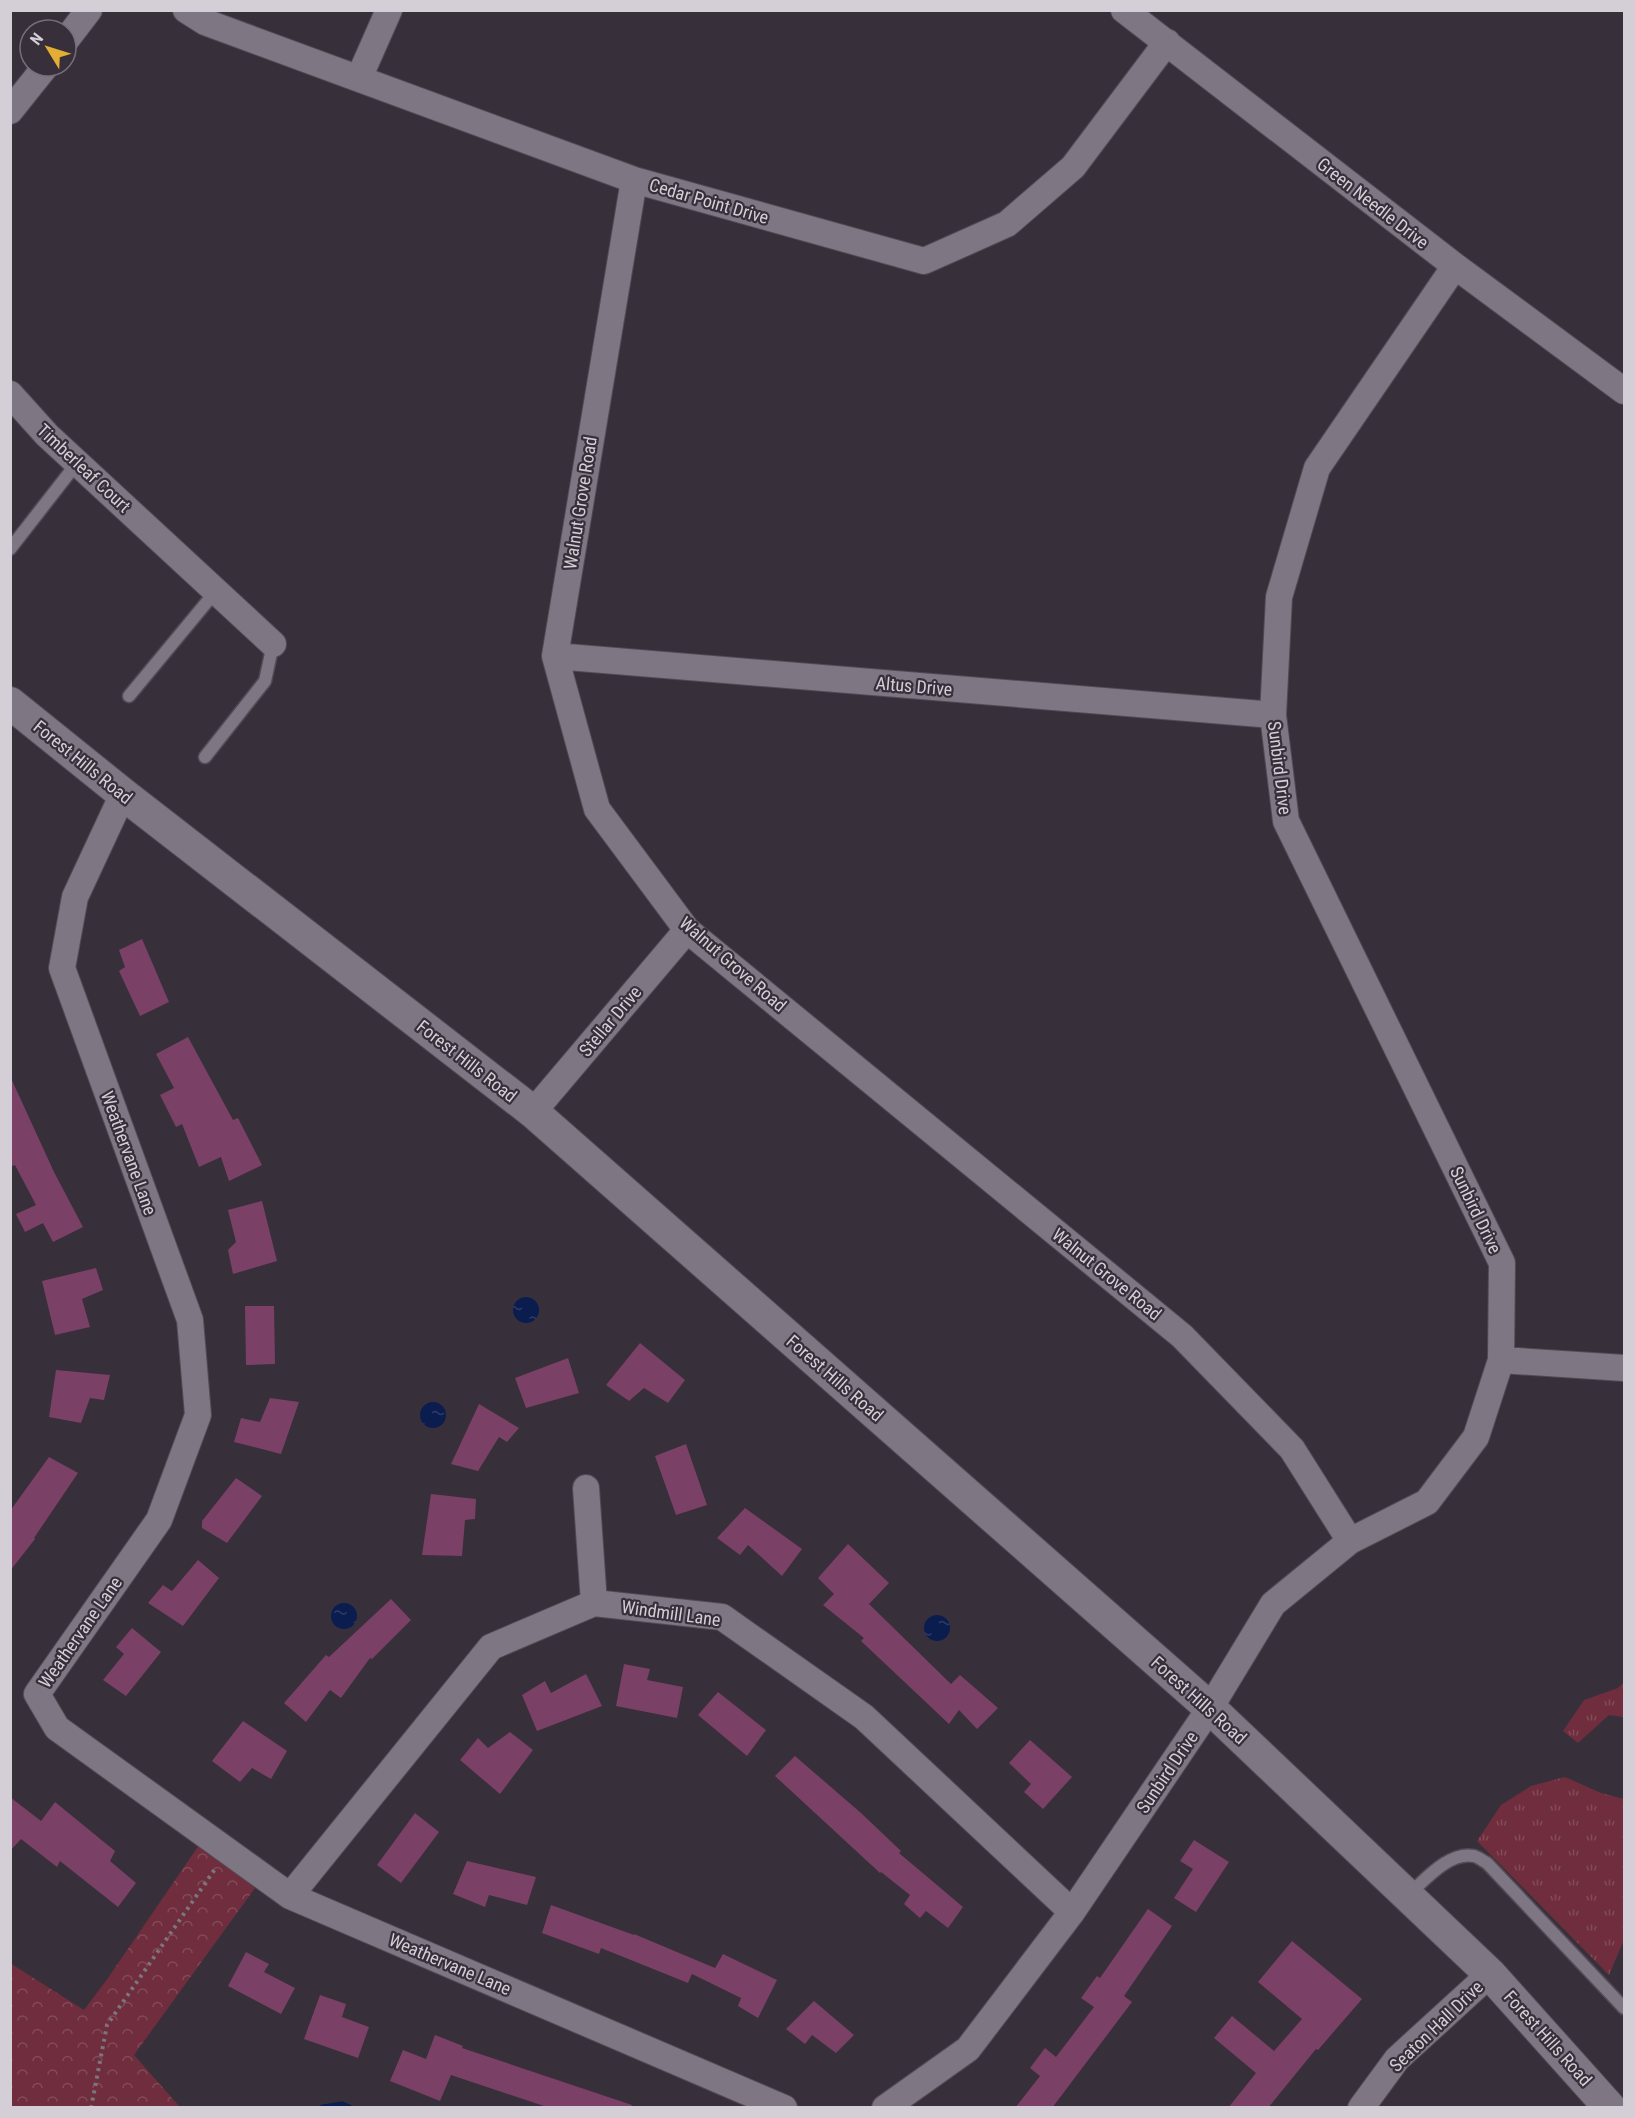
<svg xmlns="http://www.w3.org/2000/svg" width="1635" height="2118" font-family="'Roboto Condensed',sans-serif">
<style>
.grass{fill:url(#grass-tufts)}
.park{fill:url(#park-crowns)}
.water{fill:url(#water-ripples)}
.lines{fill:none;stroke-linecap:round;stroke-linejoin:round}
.stream{stroke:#0b1c4f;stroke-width:7}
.building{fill:#7b4066}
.service-casing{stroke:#524b54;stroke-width:15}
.minor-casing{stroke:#524b54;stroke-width:28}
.tertiary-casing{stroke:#524b54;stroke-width:34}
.path{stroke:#7b757e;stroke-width:4;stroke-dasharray:3 4.5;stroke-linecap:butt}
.service{stroke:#7f7683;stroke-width:12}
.minor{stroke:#7f7683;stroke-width:26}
.tertiary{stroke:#7f7683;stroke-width:32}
.labels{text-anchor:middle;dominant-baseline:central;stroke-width:4.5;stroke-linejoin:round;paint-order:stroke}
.street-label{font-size:18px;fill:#d4cfd6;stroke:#372f3a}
</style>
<defs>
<pattern id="grass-tufts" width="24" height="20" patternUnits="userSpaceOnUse" patternTransform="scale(1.5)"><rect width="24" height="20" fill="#6f2d3d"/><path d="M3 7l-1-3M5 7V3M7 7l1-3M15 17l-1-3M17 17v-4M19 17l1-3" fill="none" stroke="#834a58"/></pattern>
<pattern id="park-crowns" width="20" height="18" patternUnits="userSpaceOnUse" patternTransform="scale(1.5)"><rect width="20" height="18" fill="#6f2d3d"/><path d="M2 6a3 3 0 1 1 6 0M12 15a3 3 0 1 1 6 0" fill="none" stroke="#834a58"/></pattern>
<pattern id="water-ripples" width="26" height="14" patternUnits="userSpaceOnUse" patternTransform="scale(1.5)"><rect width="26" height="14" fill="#0b1c4f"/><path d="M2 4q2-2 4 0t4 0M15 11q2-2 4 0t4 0" fill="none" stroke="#2e3c68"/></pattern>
</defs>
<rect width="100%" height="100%" fill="#372f3a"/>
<path class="grass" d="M1624,1682v35l-15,-2 -31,28 -15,-12 21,-31 34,-12z
M1565,1777l36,16 23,6v141l-15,35 -132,-134 24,-36 30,-19z"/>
<path class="park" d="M199,1845l56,43 -121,167 46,52h-169l-1,-144 74,47 24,-32z"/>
<path class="water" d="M513 1310a13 13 0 1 1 26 0a13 13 0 1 1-26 0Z
M420 1415a13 13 0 1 1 26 0a13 13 0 1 1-26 0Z
M331 1616a13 13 0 1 1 26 0a13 13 0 1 1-26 0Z
M924 1628a13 13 0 1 1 26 0a13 13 0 1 1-26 0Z"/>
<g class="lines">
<path class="stream" d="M323,2108l19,-3 7,3"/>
</g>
<path class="building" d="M142,939l27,63 -29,14 -21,-45 6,-4 -6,-17z
M188,1037l45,83 5,-2 24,47 -33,16 -8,-24 -22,10 -17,-43 -6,3 -16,-32 14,-7 -18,-34z
M10,1076l44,96 29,55 -30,15 -10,-19 -18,9 -9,-18 20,-9 -21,-40 -5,2z
M262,1201l15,60 -44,13 -5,-24 8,-8 -8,-32z
M96,1268l7,22 -21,9 8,28 -35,8 -13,-54z
M245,1306h29l1,58 -29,1z
M640,1343l45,37 -17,23 -24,-15 -15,13 -23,-16z
M568,1358l11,35 -53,15 -11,-30z
M56,1370l54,5 -6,25 -14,-2 -9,25 -32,-6z
M270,1398l29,4 -18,52 -47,-12 7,-24 19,4z
M479,1404l40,24 -12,14 -8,-5 -21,34 -27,-7z
M686,1444l21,61 -31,10 -21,-59z
M49,1457l29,16 -44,65 1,1 -25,32v-60z
M236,1478l26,18 -35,47 -25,-15v-7z
M431,1494l45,5 -1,20 -10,1 -3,36 -40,-1z
M745,1508l57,41 -20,27 -34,-31 -8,10 -23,-17z
M848,1544l41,39 -20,21 82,80 9,-9 38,33 -21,21 -18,-19 -10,14 -88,-83 3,-3 -41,-33 11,-11 -16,-16z
M198,1560l21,18 -36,48 -35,-23 15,-18 9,6z
M391,1599l20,21 -39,39 -2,-1 -29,40 -11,-8 -24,32 -22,-19 42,-48 3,2z
M132,1628l29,24 -35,44 -23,-16 21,-26 -8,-7z
M624,1664l26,5 -3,11 36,7 -6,31 -61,-12z
M586,1674l16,32 -65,25 -15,-36 23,-14 6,12z
M718,1692l48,38 -19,26 -49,-41z
M243,1721l44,30 -16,28 -19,-11 -12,14 -28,-21z
M510,1732l23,18 -33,44 -40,-34 18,-22 10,10z
M1030,1740l42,37 -29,32 -19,-17 7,-8 -22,-21z
M795,1756l66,57 40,38 -2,2 64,54 -15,21 -22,-17 -6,7 -16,-14 6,-9 -29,-23 -1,1 -105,-97z
M10,1797l31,24 14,-19 60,49 -5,10 26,22 -18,24 -58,-46 -3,6 -36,-28 -11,12z
M415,1813l24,19 -38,51 -24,-18z
M1194,1840l35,22 -33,50 -22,-14 19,-29 -13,-8z
M467,1861l69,16 -9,28 -38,-10 -4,12 -32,-13z
M551,1905l83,30v-1l81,34 8,-14 54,26 -19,38 -20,-12 3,-8 -49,-24 -4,9 -87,-35 -2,6 -57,-21z
M1148,1909l24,17 -48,70 8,6 -80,106h-37l25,-32 -10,-8 15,-20 11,9 38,-50 -13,-9 16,-22 3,2z
M1292,1941l70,58 -44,51 -2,-1 -48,59h-40l28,-35 -42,-35 18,-22 42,35 28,-32 -44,-37z
M246,1952l23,12 -5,8 31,16 -14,26 -53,-28z
M320,1995l26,9 -4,13 27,10 -11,31 -54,-19z
M814,2001l40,34 -18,18 -24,-18 -7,9 -19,-15z
M435,2035l28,11 -1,2 170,57 -1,3h-81l-99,-33 -11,26 -50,-20 13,-31 23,9z"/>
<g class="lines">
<g class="service-casing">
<path id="service" d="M10,549l67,-86
M129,696l87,-105
M205,757l60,-76 8,-37
M1408,1895c17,-15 41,-44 66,-39 4,1 9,5 13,7l137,145"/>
</g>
<g class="minor-casing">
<path id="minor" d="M186,10l19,12 429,158 290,81 83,-37 66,-57 94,-125
M1124,10l331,256 169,125
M66,40l23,-30
M359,78l30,-68
M10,111l36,-45
M634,180l-79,476 42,153 90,121 495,406 110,113 58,92
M10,394l37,41 226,209
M555,656l718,59
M123,794l-48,103 -13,71 128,352 8,95 -39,105 -122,174 20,34 233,168 494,212
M533,1112l154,-182
M1501,1360l123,8
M586,1488l8,115
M290,1896l201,-249 103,-44 128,14 142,100 208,195
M885,2108l83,-59 104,-137 138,-204 63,-104 77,-63 77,-39 49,-65 25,-77 1,-97 -216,-442 -13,-106 6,-118 38,-129 138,-202
M1361,2108l36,-49 93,-85"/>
</g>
<g class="tertiary-casing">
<path id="tertiary" d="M10,703l113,91 410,318 677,596 280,266 120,134"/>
</g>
<path class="path" d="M91,2108l16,-83 108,-156"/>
<use href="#service" class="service"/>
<use href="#minor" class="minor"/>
<use href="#tertiary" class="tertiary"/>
</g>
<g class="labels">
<g class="street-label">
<text transform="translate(709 201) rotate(16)">Cedar Point Drive</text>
<text transform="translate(1373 203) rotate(38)">Green Needle Drive</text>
<text transform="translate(84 468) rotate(43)">Timberleaf Court</text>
<text transform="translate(580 503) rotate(-81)">Walnut Grove Road</text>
<text transform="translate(914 686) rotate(5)">Altus Drive</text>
<text transform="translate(83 762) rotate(39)">Forest Hills Road</text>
<text transform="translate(1280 768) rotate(83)">Sunbird Drive</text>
<text transform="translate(733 964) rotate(41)">Walnut Grove Road</text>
<text transform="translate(610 1021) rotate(-50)">Stellar Drive</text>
<text transform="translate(467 1061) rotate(38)">Forest Hills Road</text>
<text transform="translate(129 1153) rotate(70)">Weathervane Lane</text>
<text transform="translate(1476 1210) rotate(64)">Sunbird Drive</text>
<text transform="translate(1107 1274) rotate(39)">Walnut Grove Road</text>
<text transform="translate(835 1378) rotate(41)">Forest Hills Road</text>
<text transform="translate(671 1613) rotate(8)">Windmill Lane</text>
<text transform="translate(80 1632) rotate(-55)">Weathervane Lane</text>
<text transform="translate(1199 1700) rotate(42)">Forest Hills Road</text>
<text transform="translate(1167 1772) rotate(-56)">Sunbird Drive</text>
<text transform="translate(450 1964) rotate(23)">Weathervane Lane</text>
<text transform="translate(1436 2026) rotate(-44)">Seaton Hall Drive</text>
<text transform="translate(1548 2038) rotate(48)">Forest Hills Road</text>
</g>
</g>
<rect width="1635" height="2118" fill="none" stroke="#d4cfd6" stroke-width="24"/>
<g transform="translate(48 48) rotate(308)"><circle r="28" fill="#372f3a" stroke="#766f78" stroke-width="1.5"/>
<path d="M0-4.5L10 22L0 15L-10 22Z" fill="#e2ae34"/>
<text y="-9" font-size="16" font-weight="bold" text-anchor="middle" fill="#d4cfd6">N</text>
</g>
</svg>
